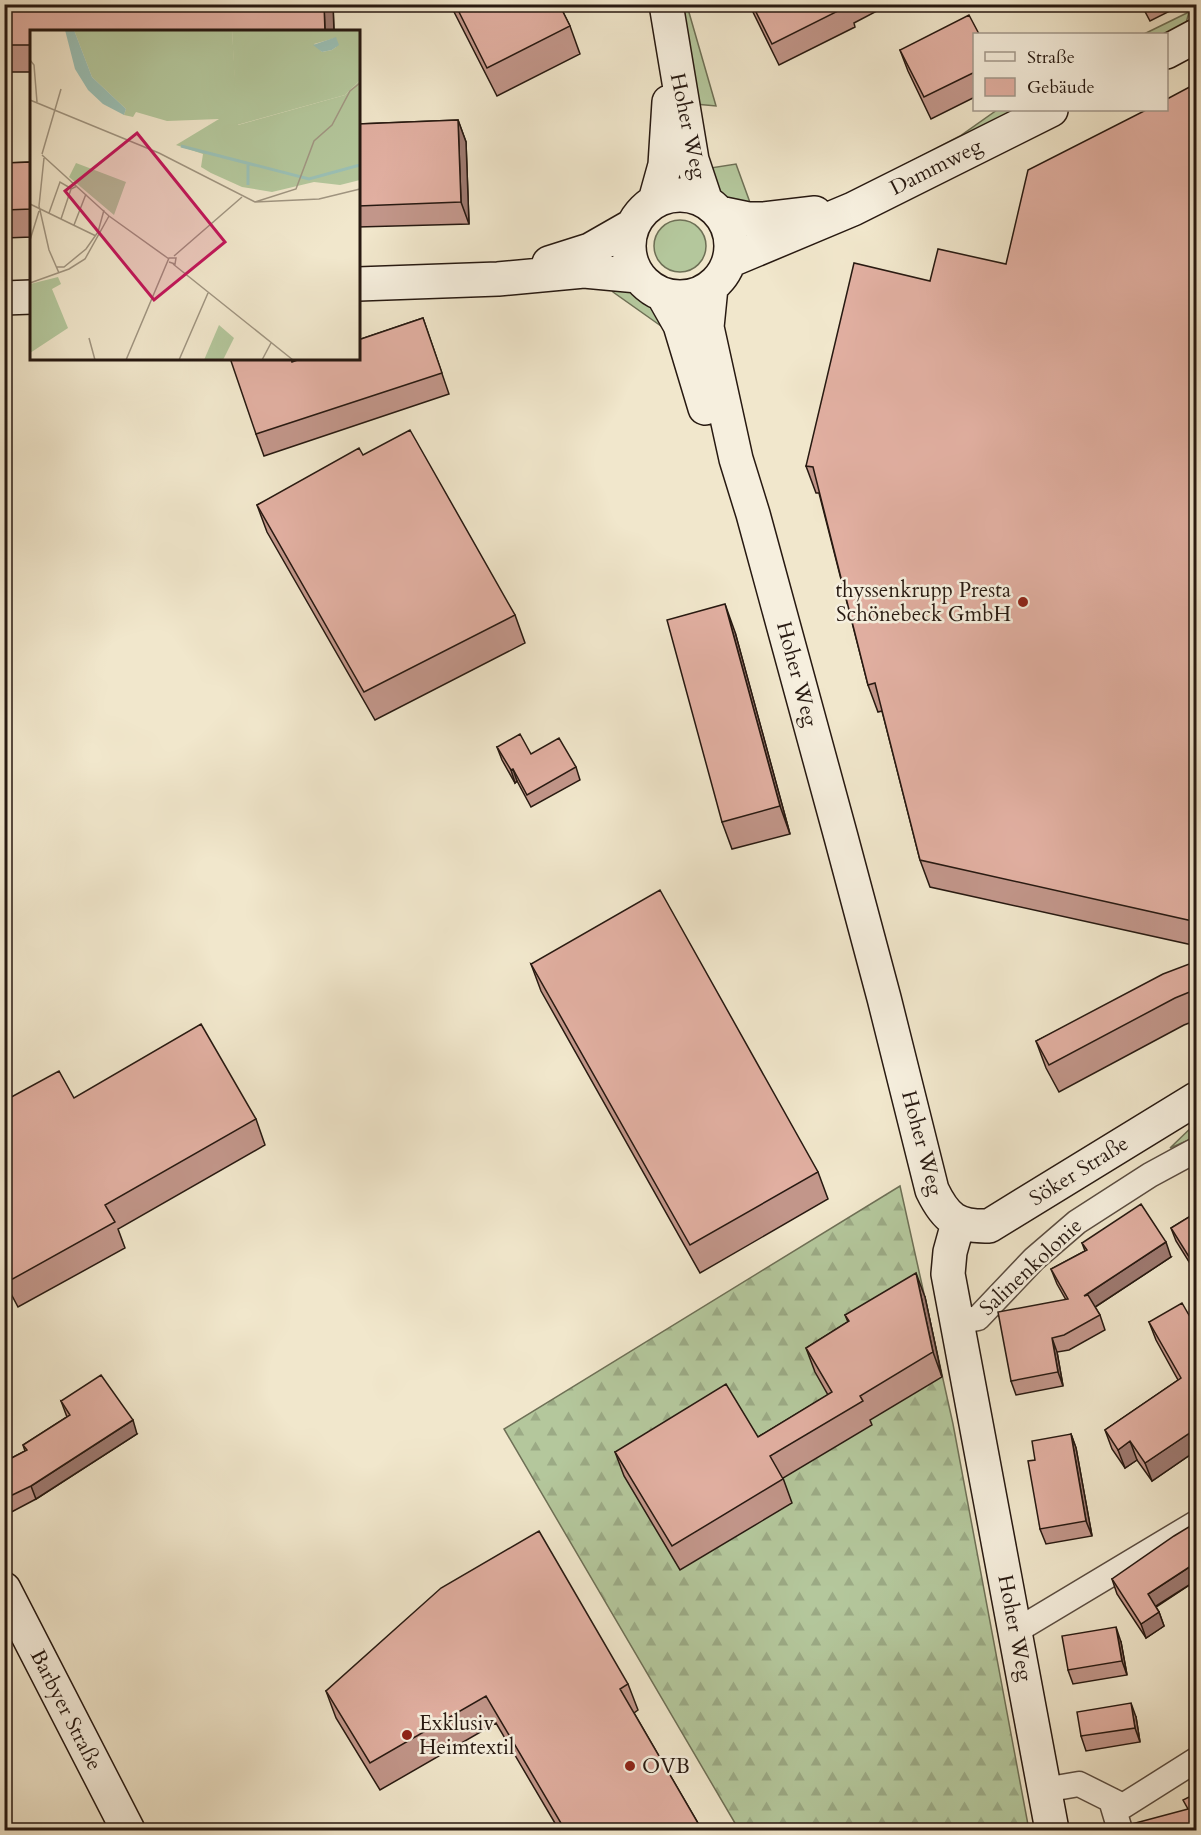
<svg xmlns="http://www.w3.org/2000/svg" width="1201" height="1835" font-family="Cardo,serif">
<style>
.green{fill:#b4c79c;stroke:#6e7056;stroke-width:1.5}
.forest{fill:url(#forest-firs);stroke:#6e7056;stroke-width:1.5}
.lines{fill:none;stroke-linecap:round;stroke-linejoin:round}
.street-casing{stroke:#5a4c40;stroke-width:27}
.secondary-casing{stroke:#271911;stroke-width:36}
.street{stroke:#f6efde;stroke-width:24}
.secondary{stroke:#f6efde;stroke-width:33}
.wall{fill:#c2968a;stroke:#271911;stroke-width:1.5}
.shaded-wall{fill:#9e7a71;stroke:#271911;stroke-width:1.5}
.building{fill:#e1afa1;stroke:#271911;stroke-width:1.5}
.poi-dot{fill:#8f2418;stroke:#f6efde;stroke-width:2}
.labels{text-anchor:middle;dominant-baseline:central;stroke-width:5;stroke-linejoin:round;paint-order:stroke}
.street-label{font-size:21px;fill:#271911;stroke:#f6efde}
.poi-label{font-size:21px;fill:#271911;stroke:#f6efde;text-anchor:start}
.inset-river{fill:none;stroke:#9bc0b5;stroke-width:3}
.inset-road{fill:none;stroke:#a09581;stroke-width:1.5}
.view{fill:#c2185b;fill-opacity:0.15;stroke:#c2185b;stroke-width:3}
.inset-edge{fill:none;stroke:#271911;stroke-width:3}
</style>
<defs>
<pattern id="forest-firs" width="22" height="20" patternUnits="userSpaceOnUse" patternTransform="scale(1.5)"><rect width="22" height="20" fill="#b4c79c"/><path d="M5 1l3.5 6h-7zM16 11l3.5 6h-7z" fill="#9baa85"/></pattern>
</defs>
<rect width="100%" height="100%" fill="#f1e7cc"/>
<filter id="stains"><feTurbulence type="fractalNoise" baseFrequency=".00333" numOctaves="4"/><feColorMatrix values="0 0 0 0 .2 0 0 0 0 .09 0 0 0 0 .02 0 0 0 .5 -.17"/></filter>
<radialGradient id="worn" r=".72"><stop offset=".6" stop-color="#630" stop-opacity="0"/><stop offset="1" stop-color="#630" stop-opacity=".3"/></radialGradient>
<path class="green" d="M688,9l28,97 -21,-2 -11,-94z
M1189,12l-4,15 -19,7h-22z
M997,110h25l-120,56 58,-30z
M736,164l16,44c-28,-11 -33,-12 -48,-39z
M654 246a26 26 0 1 1 52 0a26 26 0 1 1-52 0Z
M610,287c31,6 38,13 58,37l-7,2 -48,-34z
M1196,1123v14l-26,11z"/>
<path class="forest" d="M900,1186l53,238 76,406h-290l-235,-401z"/>
<g class="lines">
<g class="street-casing">
<path id="street" d="M957,1322l21,-4 56,-59 43,-37 73,-47 46,-25
M1016,1631l180,-108
M1044,1790l35,-6 44,22 73,-46
M1111,1800l9,30"/>
</g>
<g class="secondary-casing">
<path id="secondary" d="M666,4l26,156 14,42
M1166,52l30,-16
M629 246a51 51 0 1 1 102 0a51 51 0 1 1-102 0Z
M655,201l10,-36 4,-63
M719,213l29,6h14l53,-6
M729,261l124,-52 198,-99
M549,263l41,-13 42,-24
M358,284l140,-5 86,-8 54,5
M711,287l-4,40 29,132 17,55 88,323 43,161 48,192c14,29 25,37 57,36l207,-127
M663,295l17,30 25,83
M4,298l28,-1
M958,1223l-8,29 -2,22 104,556
M4,1589l124,241"/>
</g>
<use href="#street" class="street"/>
<use href="#secondary" class="secondary"/>
</g>
<path class="wall" d="M4,4h329l1,28h-302v40h-28z
M450,4h109l11,22 10,28 -83,42z
M749,4h128l2,6 -25,13 1,4 -76,38z
M1141,4h31l2,5 -24,12z
M975,34v63l-44,22 -23,-48 -8,-21z
M1197,83v863l-267,-59 -10,-27 -38,-149 -4,1 -10,-27 -49,-192h-3l-10,-27 124,-185 76,-17z
M458,120l8,22 3,82 -111,3v-103z
M32,162v75l-28,1v-75z
M423,318l26,76 -185,62 -8,-22 36,-76 1,4z
M363,455l152,160 10,28 -150,77 -108,-188 -10,-27z
M735,632l55,202 -58,15 -10,-27z
M497,747l79,20 4,13 -49,27 -14,-26 -2,2 -13,-23z
M1197,961v59l-13,5 -125,67 -13,-24 -10,-27z
M531,964l287,208 10,27 -128,74 -159,-282z
M74,1098l182,21 9,26 -147,84 7,19 -107,59 -9,-17 -5,3v-192z
M1197,1212v61h-1l-20,-32 -5,-13z
M1082,1243l89,14 -76,50 5,8 5,15 -36,20 -12,2 6,34 -47,9 -5,-14 55,-81 -9,-16 -6,-15 34,-18z
M925,1297l17,80 -72,43 2,5 -89,53 9,25 -112,67 -56,-94 -9,-24 143,-15 70,-42 -13,-23 -9,-24 42,-26 -3,-7z
M1149,1322l48,7v121l-45,31 -15,-21 -12,8 -13,-19 -7,-19 73,-50 -22,-40z
M61,1401l76,33 -101,65 -32,17v-54l21,-11 -2,-6 44,-28z
M1071,1434l5,14 16,88 -46,8 -6,-15 -5,-69z
M1112,1579l85,1 -41,27 3,5 5,14 -18,12 -29,-44z
M1121,1642l6,33 -54,9 -5,-14z
M628,1684l10,26 -4,3 68,117h-143l-63,-107 -116,67 -44,-72 -10,-27z
M1136,1717l4,25 -54,9 -5,-15z"/>
<path class="shaded-wall" d="M324,4h9l1,28h-9z
M458,120l8,22 3,82 -8,-22z
M725,604l10,28 55,202 -10,-28z
M513,769l4,12 -2,2 -4,-13z
M1166,1242l5,15 -82,54 -5,-15z
M1197,1257v16h-1l-5,-13z
M916,1273l9,24 17,80 -9,-25z
M1052,1338l5,14 6,34 -5,-14z
M133,1420l4,14 -101,65 -5,-13z
M1197,1428v22l-45,31 -7,-18z
M1071,1434l5,14 16,88 -6,-15z
M1130,1441l7,19 -12,8 -7,-18z
M1197,1562v18l-44,28 -5,-14z
M1159,1612l5,14 -18,12 -5,-14z
M1116,1627l5,15 6,33 -5,-14z
M1131,1703l5,14 4,25 -5,-14z"/>
<path class="building" d="M4,4h320l1,28h-293v13h-28z
M455,4h104l11,22 -83,42z
M752,4h95l1,2 -76,38z
M969,15l10,19h-4v38l-51,25 -24,-47z
M1197,83v839l-277,-62 -45,-177 -7,2 -55,-218 -7,-1 48,-203 76,18 8,-32 68,15 22,-94 118,-60h21v-11z
M458,120l3,82 -103,4v-82z
M32,162v47l-28,1v-47z
M423,318l19,55 -186,61 -26,-76h61l1,4 11,-4h55v-18z
M410,430l105,185 -151,77 -107,-187 102,-57 4,7z
M725,604l55,202 -58,16 -55,-202z
M520,734l11,20 28,-16 17,29 -49,28 -14,-26 -2,1 -14,-23z
M660,890l158,282 -128,73 -159,-281z
M1197,961v28l-22,9 -126,67 -13,-24 127,-67z
M201,1024l55,95 -151,86 10,17 -106,59 -5,-8v-172l55,-30 15,27z
M1141,1204l25,38 -82,54 4,-1 12,20 -36,20 -12,3 6,34 -47,9 -13,-69 70,-13 -17,-30 36,-19 -5,-7z
M1197,1212v45l-6,3 -20,-32z
M916,1273l17,79 -73,44 3,5 -93,55 13,23 -111,67 -57,-94 111,-68 32,53 74,-45 -26,-44 43,-27 -4,-6z
M1182,1303l15,26v99l-52,35 -15,-22 -12,9 -13,-20 76,-52 -32,-56z
M101,1375l32,45 -102,66 -27,13v-37l23,-12 -4,-5 47,-30 -9,-14z
M1071,1434l15,87 -46,8 -12,-68 7,-1 -3,-19z
M1197,1522v40l-49,32 11,18 -18,12 -29,-45 62,-43z
M539,1531l89,153 -8,5 82,141h-137l-79,-134 -116,67 -44,-72 115,-103z
M1116,1627l6,34 -54,9 -6,-34z
M1131,1703l4,25 -54,8 -4,-24z
M1197,1793v37h-67l-2,-5 60,-16 -5,-9z
M719,1824l4,6h-15z"/>
<g class="poi-dot">
<circle cx="1023" cy="602" r="6"/>
<circle cx="407" cy="1735" r="6"/>
<circle cx="630" cy="1766" r="6"/>
</g>
<g class="labels">
<g class="street-label">
<text transform="translate(688 126) rotate(78)">Hoher Weg</text>
<text transform="translate(936 167) rotate(-27)">Dammweg</text>
<text transform="translate(797 674) rotate(75)">Hoher Weg</text>
<text transform="translate(922 1143) rotate(75)">Hoher Weg</text>
<text transform="translate(1079 1171) rotate(-32)">Söker Straße</text>
<text transform="translate(1031 1267) rotate(-43)">Salinenkolonie</text>
<text transform="translate(1015 1628) rotate(79)">Hoher Weg</text>
<text transform="translate(66 1710) rotate(63)">Barbyer Straße</text>
</g>
<g class="poi-label">
<text x="1011" y="590" text-anchor="end">thyssenkrupp Presta<tspan x="1011" dy="24">Schönebeck GmbH</tspan></text>
<text x="419" y="1723">Exklusiv<tspan x="419" dy="24">Heimtextil</tspan></text>
<text x="642" y="1766">OVB</text>
</g>
</g>
<g transform="translate(30 30)">
<rect width="330" height="330" fill="#f1e7cc"/>
<path d="M44,0h158l6,95 107,-30 15,-15v100l-20,5 -26,-3 -42,10 -30,-5 -31,-14 -10,-6 2,-13 -27,-9 43,-26 -52,2 -31,-9 -3,5 -9,-2 2,-6 -34,-32zM28,247l3,7 -9,5 16,39 -38,25v-69z" fill="#b4c79c"/>
<path d="M202,0h128v50l-15,15 -108,30zM305,8l1,9 -4,3 -10,2 -8,-8zM46,133l50,19 -12,33 -45,-38z" fill="#b4c79c" fill-rule="evenodd"/>
<path d="M189,295l15,13 -11,22h-19z" fill="#b4c79c"/>
<path d="M35,0h9l18,47 34,32 -2,6 -21,-11 -15,-14 -13,-21zM306,7l3,8 -7,5 -10,2 -9,-7z" fill="#9bc0b5"/>
<path class="inset-river" d="M151,116l128,33 51,-14M218,155v-20"/>
<path class="inset-road" d="M0,30l4,5 3,37M0,70l129,53 96,49 64,-3 41,-10M12,124l19,-65M12,125l67,61 60,43M14,128l-5,48 10,44 10,23M225,172l41,-13 18,-48 18,-16 18,-34 10,-8M0,174l66,32M19,183l11,-31 12,7M31,189l10,-30 6,-3M44,195l12,-31M0,210l9,-29M144,226l68,-59M143,234l120,96M26,237h8l22,-18 12,-17 6,-22M0,253l39,-14 16,-10 24,-43M59,308l6,22M96,330l43,-102h7l-1,6 -6,-2M149,330l29,-67M232,330l9,-17"/>
<path class="view" d="M107,103l88,109 -71,58 -89,-109z"/>
<rect width="330" height="330" class="inset-edge"/>
</g>
<rect width="1201" height="1835" fill="none" stroke="#f1e7cc" stroke-width="24"/>
<rect x="6" y="6" width="1189" height="1823" fill="none" stroke="#271911" stroke-width="3"/>
<rect x="12" y="12" width="1177" height="1811" fill="none" stroke="#271911" stroke-width="1.5"/>
<rect x="973" y="33" width="195" height="78" fill="#f6efde" stroke="#a3998c" stroke-width="1.5"/>
<rect x="985" y="52" width="30" height="9" fill="#f6efde" stroke="#a3998c" stroke-width="1.5"/>
<text x="1027" y="63" font-size="18" fill="#271911">Straße</text>
<rect x="985" y="78" width="30" height="18" fill="#e1afa1" stroke="#a3998c" stroke-width="1.5"/>
<text x="1027" y="93" font-size="18" fill="#271911">Gebäude</text>
<rect width="100%" height="100%" filter="url(#stains)"/>
<rect width="100%" height="100%" fill="url(#worn)"/>
</svg>
